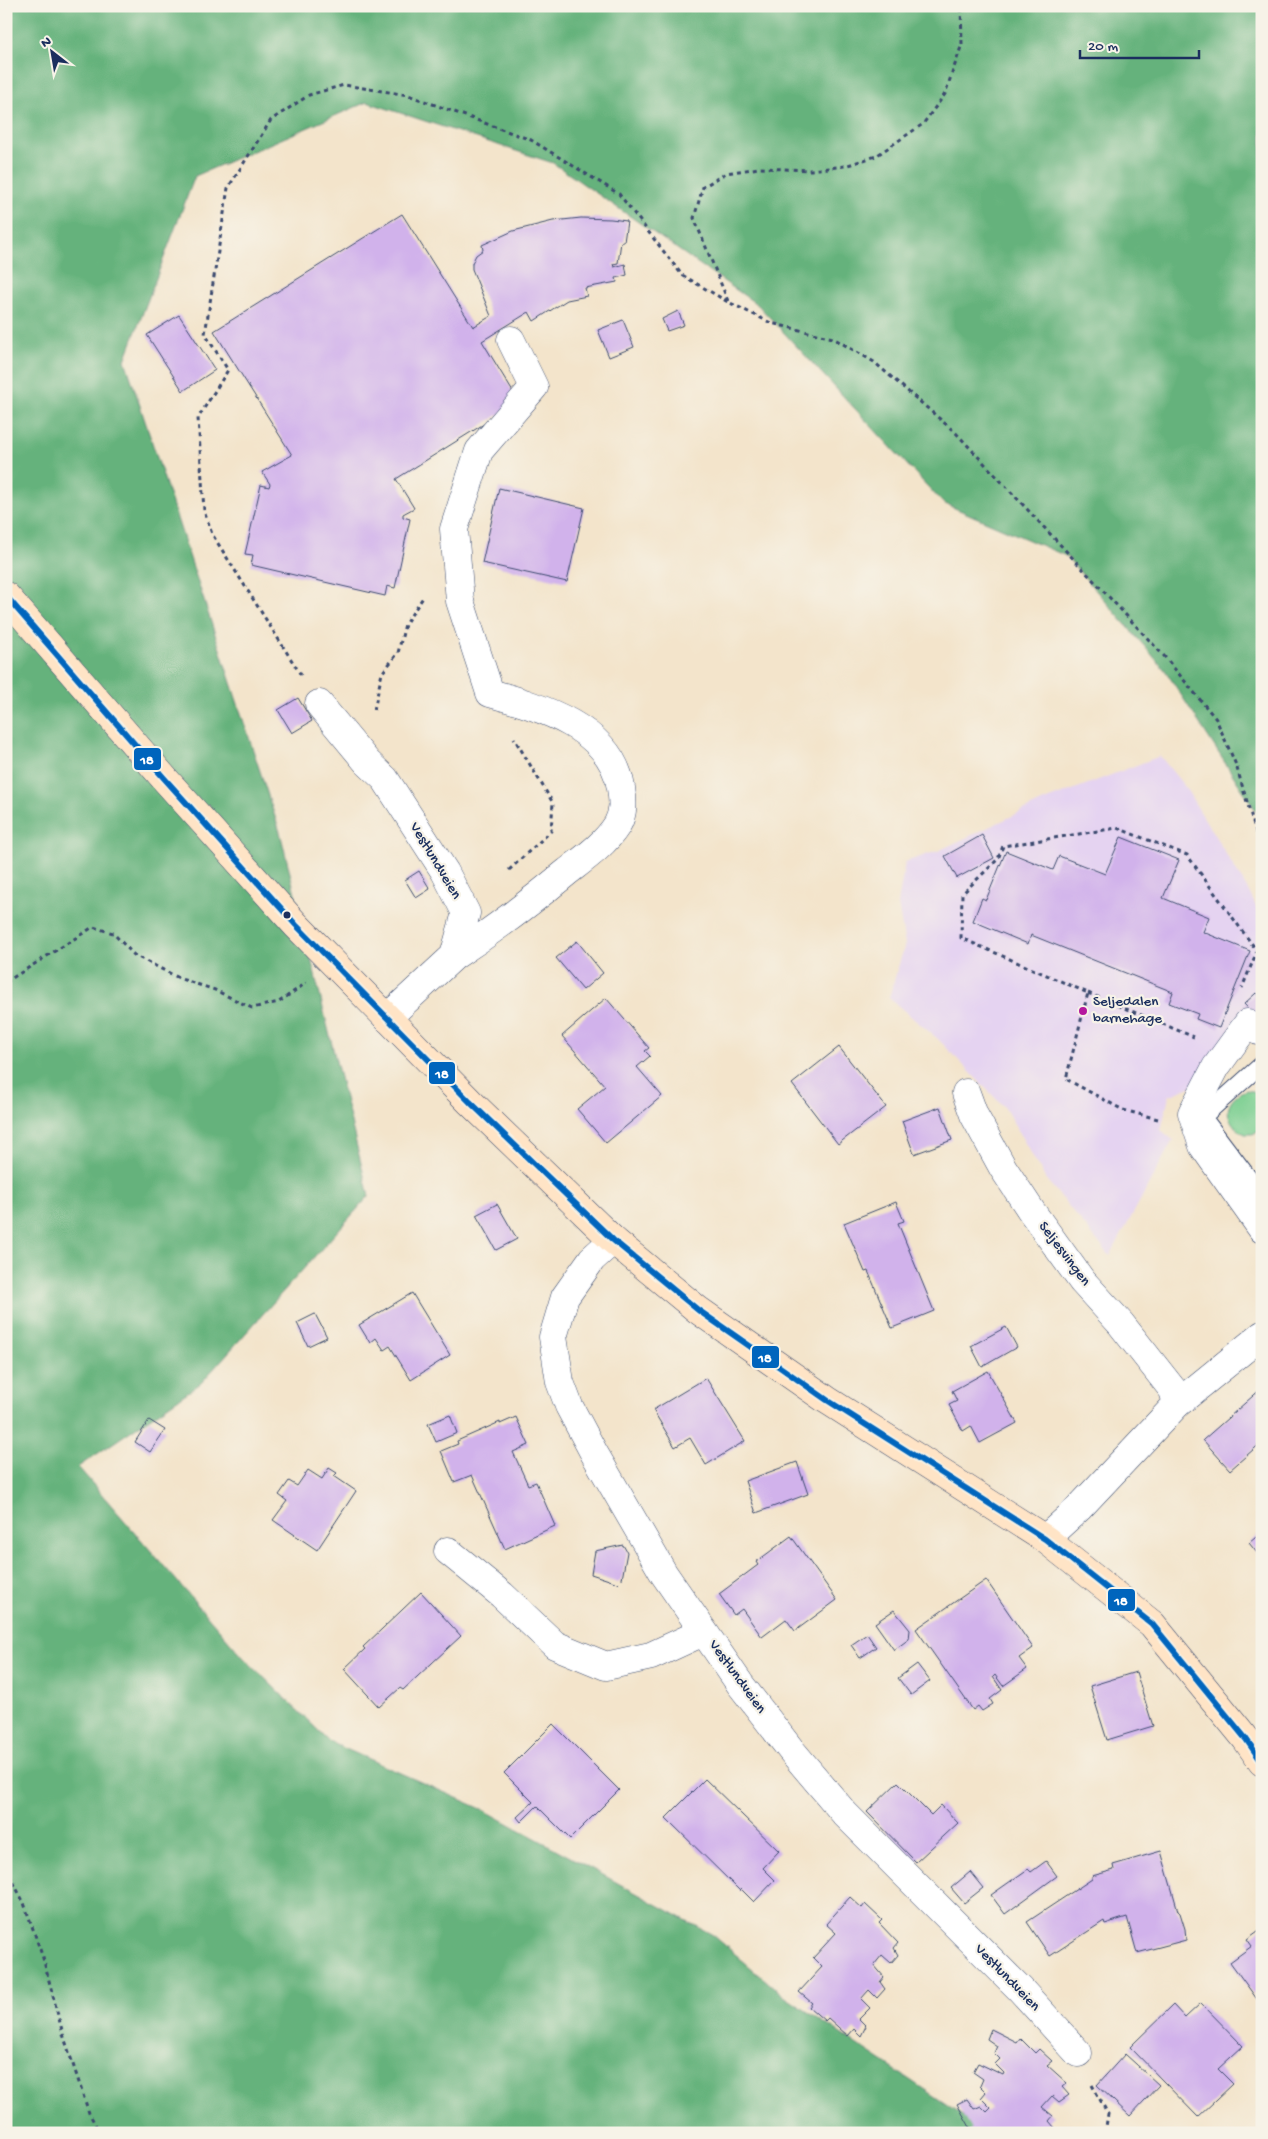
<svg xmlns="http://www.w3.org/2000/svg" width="1268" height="2139" font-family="'Gochi Hand',sans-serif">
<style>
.built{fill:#e5d3f1}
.green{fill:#7ccf91;stroke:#4c7f78}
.forest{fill:#65b27b;stroke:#40706c}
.building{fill:#d1b2eb}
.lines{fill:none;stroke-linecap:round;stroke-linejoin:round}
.service-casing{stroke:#3b4a6e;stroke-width:18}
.minor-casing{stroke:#3b4a6e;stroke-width:29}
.secondary-casing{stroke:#3b4a6e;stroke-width:29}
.path{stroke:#3b4a6e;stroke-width:3;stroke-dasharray:4 4;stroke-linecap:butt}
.service{stroke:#fff;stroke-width:16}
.minor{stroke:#fff;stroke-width:28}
.secondary{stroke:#ffe4c6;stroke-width:28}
.bus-1-casing{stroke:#f7f3e8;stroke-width:10}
.bus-1{stroke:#0065bd;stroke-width:6}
.bus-dot{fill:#1b2f5e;stroke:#f7f3e8;stroke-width:2}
.poi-dot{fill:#b5179e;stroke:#f7f3e8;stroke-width:2}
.labels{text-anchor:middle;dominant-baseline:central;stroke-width:4.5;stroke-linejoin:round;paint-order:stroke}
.street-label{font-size:15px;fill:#1b2f5e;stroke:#f7f3e8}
.poi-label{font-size:15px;fill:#1b2f5e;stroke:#f7f3e8;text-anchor:start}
.line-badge{stroke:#f7f3e8;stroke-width:2}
.badge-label{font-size:14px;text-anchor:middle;font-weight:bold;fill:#fff}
</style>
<rect width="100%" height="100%" fill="#f7f3e8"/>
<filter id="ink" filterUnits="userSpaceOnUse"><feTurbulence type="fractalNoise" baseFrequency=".02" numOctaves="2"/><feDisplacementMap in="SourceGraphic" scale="10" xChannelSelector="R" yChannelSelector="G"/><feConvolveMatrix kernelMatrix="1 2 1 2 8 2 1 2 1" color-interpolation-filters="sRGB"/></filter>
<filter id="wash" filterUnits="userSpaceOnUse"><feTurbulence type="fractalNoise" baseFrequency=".0096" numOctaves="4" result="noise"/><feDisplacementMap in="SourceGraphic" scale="20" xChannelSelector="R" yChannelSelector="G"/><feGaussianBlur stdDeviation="1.12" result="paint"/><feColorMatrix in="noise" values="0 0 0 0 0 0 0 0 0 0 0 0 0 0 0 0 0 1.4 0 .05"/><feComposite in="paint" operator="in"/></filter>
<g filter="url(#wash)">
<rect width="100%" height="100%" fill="#f3e4cb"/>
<path class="built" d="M1160,756l25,31 63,103 14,29v109l-72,59 -21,9 -8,34 12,10 -63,116 -65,-78 -40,-70 -67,-69 -49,-41 16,-54 -7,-40 7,-42 33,-11 106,-50z"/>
<path class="green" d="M1246,1090l16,3v38l-10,3h-7c-22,-12 -23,-35 1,-44z"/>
<path class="forest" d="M6,6h1256v814l-97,-150 -99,-114 -123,-53 -185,-198 -205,-142 -186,-61 -172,74 -70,184 155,472 89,364 -168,187 -123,84 165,190 87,85 154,68 229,125 71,61 198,132 1,5h-977z"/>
<g id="blocks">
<path class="building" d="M402,214l71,113 18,-11 -19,-47v-6l4,-8 7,-5 -1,-5 31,-14 40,-10 28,-3 30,1 16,2 -3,21h-3l-3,21 -5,1 1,3 11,-3 2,11 -11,3 1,4 -32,6 2,8 -20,4 -33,21 -5,-9 -47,29 37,61 -123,77 18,29 -11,6v3l7,2 -15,69 -8,-2 -2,10 -134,-31 2,-10 -8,-1 16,-69 8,2 1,-3 -8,-12 30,-17 -78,-124z
M678,311l6,14 -17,6 -5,-12z
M179,315l36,55 -32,21 -36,-56z
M623,320l11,27 -25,10 -11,-27z
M499,488l85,20 -17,74 -85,-19z
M298,698l14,23 -20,12 -14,-23z
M982,835l12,23 -37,20 -12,-22z
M1121,837l58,23 -16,38 46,19 -6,15 47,19 -31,77 -23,-9 2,-5 -29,-11 4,-11 -142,-57 -3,9 -55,-23 9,-23 4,2 20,-49 47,19 6,-14 46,18z
M419,871l11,18 -14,9 -11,-18z
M577,941l26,32 -20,17 -27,-32z
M1256,993l6,5v25l-18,-19z
M606,998l43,50 -4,3 5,5 -13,11 25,29 -56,47 -29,-34 28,-23 -43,-50z
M839,1047l47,60 -48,37 -46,-60z
M940,1107l12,33 -38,14 -12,-33z
M896,1202l8,19 -6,2 36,88 -42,17 -24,-57 -3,1 -21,-49z
M497,1204l20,35 -21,11 -20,-35z
M412,1293l38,62 -39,25 -21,-34 -6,4 -8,-12 -6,5 -11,-18z
M315,1314l12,23 -19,9 -11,-23z
M1006,1327l11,20 -35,20 -11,-21z
M988,1371l29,52 -37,20 -9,-17 -8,5 -14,-26 8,-4 -5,-10z
M706,1378l39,63 -39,24 -16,-27 -15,9 -22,-37z
M1262,1388v54l-32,28 -27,-30z
M450,1415l7,18 -21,9 -8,-18z
M516,1417l13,28 -16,7 15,33 8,-3 19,44 -50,23 -33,-74 -18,7 -13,-31 17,-7 -1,-3 43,-19v2z
M149,1420l16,10 -15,22 -15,-10z
M797,1462l11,32 -52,19 -11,-32z
M329,1468l8,5 -3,3 22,15 -39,59 -44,-30 14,-19 -8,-6 10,-14 8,5 11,-16 14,9z
M1262,1532v27l-13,-16z
M791,1536l46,64 -42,31 -9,-12 -24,18 -20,-28 -8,6 -15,-21 39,-29 -2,-3z
M623,1545l4,7 -5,27 -4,4 -27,-9 4,-23z
M986,1580l47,68 -14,10 8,11 -24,17 -8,-11 -2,2 9,13 -12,9 3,5 -11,7 -4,-5 -5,4 -57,-81z
M421,1592l40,44 -58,54 -3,-2 -21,19 -35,-38 21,-20 -2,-2z
M894,1610l16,20 -1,9 -15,11 -19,-27z
M867,1634l9,13 -16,11 -9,-13z
M917,1664l13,17 -19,14 -13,-17z
M1136,1672l17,54 -46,14 -17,-54z
M553,1724l66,66 -49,49 -33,-33 -16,16 -4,-5 16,-15 -29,-29z
M705,1779l74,72 -16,17 12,12 -21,22 -13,-13 -1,2 -74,-73z
M898,1782l33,33 10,-10 17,18 -42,39 -49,-50z
M1161,1851l17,60 2,2 5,16 1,11 -49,13 -10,-36 -22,7 -1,-3 -54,35 -23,-34 65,-43v-3l22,-6 -1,-5z
M1046,1861l11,15 -52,38 -14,-19 37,-26 3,3z
M970,1872l13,16 -19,15 -13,-15z
M850,1897l12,11 3,-4 17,16 -3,3 19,20 -4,5 4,7 -7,8 -9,-8 -8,10 10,12 -4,5 5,7 -8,9 -8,-8 -8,9 9,9 -11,11 7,7 -5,10 -7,-7 -6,7 -20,-18 -3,3 -16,-14 3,-4 -13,-11 23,-25 -9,-9 23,-25 -10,-9z
M1262,1928v73l-3,1 -29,-40 22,-16 -5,-7z
M1201,2003l42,43 -25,23 15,15 -35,33 -68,-70 43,-42 12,13z
M991,2029l26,13 3,-4 15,15 4,-4 13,12 -5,4 20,18 -5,4 7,8 -10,7 -7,-6 -10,11 11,9 -4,5 6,7 -7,5h-6l-3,-3 -3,3h-69l4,-4 -14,-25 10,-5 7,10 7,-3 6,6 4,-4 -10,-10 5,-6 -6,-6 3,-7 -10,-7 5,-9 25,12 1,-2 -9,-9 5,-5 -6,-6 3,-7 -10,-7z
M1125,2054l34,31 -29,31 -33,-31z"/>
</g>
</g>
<g filter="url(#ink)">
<use href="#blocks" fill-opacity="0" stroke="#3b4a6e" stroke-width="1"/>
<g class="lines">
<g class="service-casing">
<path id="service" d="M1262,1064l-59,53 59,78"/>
</g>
<g class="minor-casing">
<path id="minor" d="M319,704l48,58 18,17 60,93 21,41 -12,43 -67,62
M454,956c40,-26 77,-54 113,-84 18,-14 38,-28 50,-47 7,-12 6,-24 4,-37 -9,-60 -81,-81 -131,-95l-30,-92 -6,-72 25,-78 55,-64 -23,-47
M1262,1028l-4,3 -10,-8 -32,44 -24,46 11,33 59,83
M966,1093l8,22 29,53 29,44 50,69 39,43 52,66 4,14
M613,1240l-21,19 -27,38 -12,40 7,45 9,24 25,47 70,121 76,110 51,66 54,64 175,175 58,64
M1045,1539l34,-31 98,-104 85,-69
M448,1551l54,44 53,50 51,21 45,-10 52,-24"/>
</g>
<g class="secondary-casing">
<path id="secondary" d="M6,596l158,182 132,147 174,177 143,138 85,70 129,90 218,139 107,85 94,115 16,23"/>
</g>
<path class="path" d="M728,301l-34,-83 9,-31 23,-14 33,-5 52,2 34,-4 31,-10 47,-32 22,-30 17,-50 -1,-38
M301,675l-89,-141 -8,-23 -6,-93 30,-48 -23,-36 23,-146 43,-68 38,-25 35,-10 64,10 123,45 88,54 63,81 46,27 43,21 62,15 41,24 82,71 208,223 52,63 20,46 26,87
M374,710l8,-37 16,-20 7,-29 19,-28
M509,870l42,-39 2,-28 -39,-65
M6,982l87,-55 20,6 21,22 47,24 34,11 37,18 27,-6 27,-19
M1088,993l106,44
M1158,1119l-35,-9 -57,-31 22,-86 -127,-55 1,-44 36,-35 5,-13 114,-18 70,27 70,96 -15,37
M6,1868l18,35 19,55 20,76 26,79 11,20
M1092,2085l16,29 -3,19"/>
<use href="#service" class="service"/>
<use href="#minor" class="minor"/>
<use href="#secondary" class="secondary"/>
<g class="bus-1-casing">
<path id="bus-1" d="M6,596l158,182 132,147 174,177 143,138 85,70 129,90 218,139 107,85 94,115 16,23"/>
</g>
<use href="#bus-1" class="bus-1"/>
</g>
</g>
<circle class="bus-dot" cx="287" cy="915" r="4.5"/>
<circle class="poi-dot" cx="1083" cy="1011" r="5"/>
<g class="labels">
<g class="street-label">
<text transform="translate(435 861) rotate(59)">Vestlundveien</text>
<text transform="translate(1064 1254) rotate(53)">Seljesvingen</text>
<text transform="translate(737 1677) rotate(54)">Vestlundveien</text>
<text transform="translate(1007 1978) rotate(46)">Vestlundveien</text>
</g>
<g class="poi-label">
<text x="1093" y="1002">Seljedalen<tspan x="1093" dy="17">barnehage</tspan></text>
</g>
</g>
<g class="line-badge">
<rect x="133" y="747" width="29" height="24" rx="5" fill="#0065bd"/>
<rect x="428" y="1061" width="28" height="24" rx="5" fill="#0065bd"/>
<rect x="751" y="1345" width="29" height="24" rx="5" fill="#0065bd"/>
<rect x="1107" y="1588" width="29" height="24" rx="5" fill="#0065bd"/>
</g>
<g class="badge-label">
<text x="147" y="764">18</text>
<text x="442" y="1078">18</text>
<text x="765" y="1362">18</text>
<text x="1121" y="1605">18</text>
</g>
<rect width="1268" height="2139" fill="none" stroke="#f7f3e8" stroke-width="25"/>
<g transform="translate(52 52) rotate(329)" stroke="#f7f3e8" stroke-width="4" paint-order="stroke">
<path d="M0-4L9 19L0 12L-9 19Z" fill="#1b2f5e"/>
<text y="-8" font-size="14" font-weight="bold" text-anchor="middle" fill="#1b2f5e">N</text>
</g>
<path d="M1080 50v8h119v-8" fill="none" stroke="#1b2f5e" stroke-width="2.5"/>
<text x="1088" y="50" font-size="15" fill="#1b2f5e" stroke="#f7f3e8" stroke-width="4" paint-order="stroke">20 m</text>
</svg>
